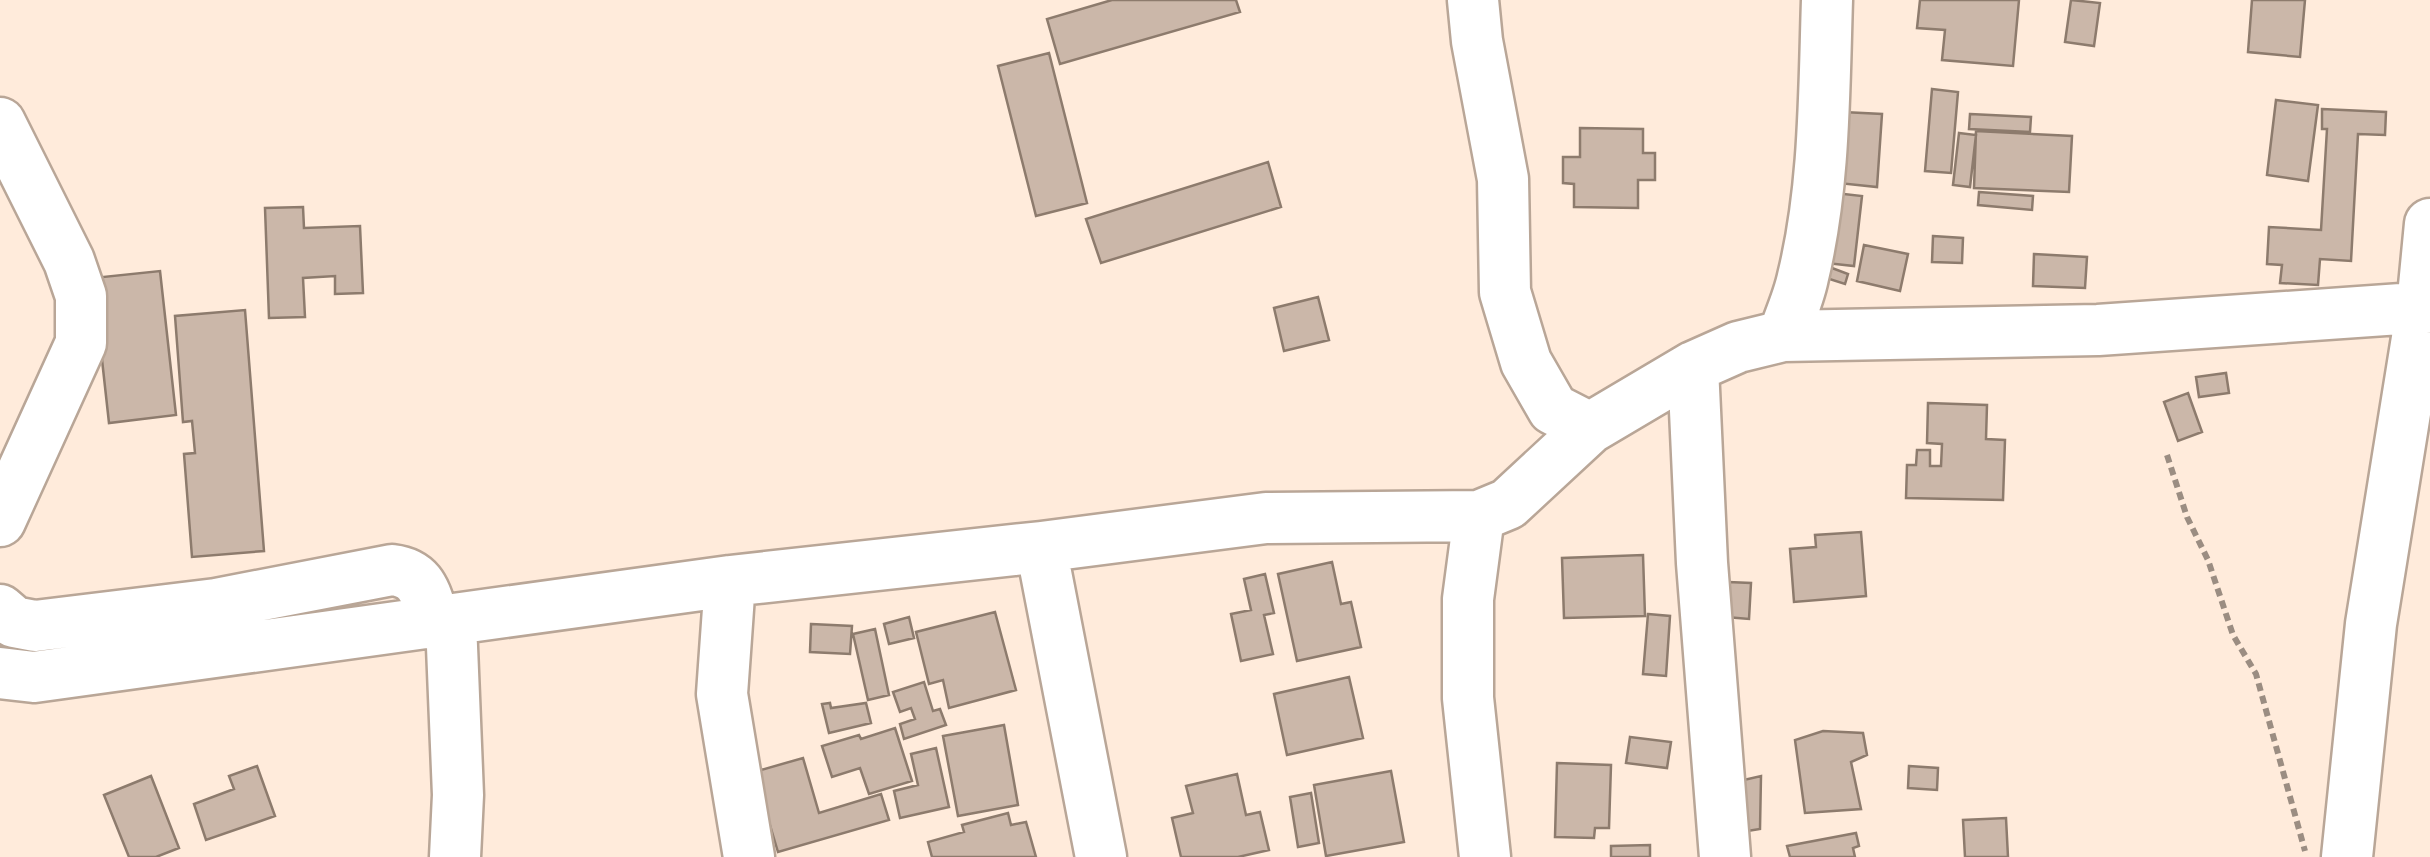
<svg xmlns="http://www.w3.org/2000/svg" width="2430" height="857" font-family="Roboto,sans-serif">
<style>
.building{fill:#cbb7a9;stroke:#8d7b6d;stroke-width:2.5}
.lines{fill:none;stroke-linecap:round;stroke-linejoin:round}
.minor-casing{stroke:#b9a697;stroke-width:55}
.path{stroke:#9b8d82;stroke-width:6;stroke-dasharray:8 5;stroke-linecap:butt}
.minor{stroke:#fff;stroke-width:50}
</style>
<rect width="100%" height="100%" fill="#ffebdb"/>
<path class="building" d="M1112,0h124l4,12 -180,52 -13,-45z
M1920,0h99l-6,66 -71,-6 3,-30 -28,-2z
M2071,0l29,3 -6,43 -29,-4z
M2252,0h53l-5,57 -52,-5z
M1049,53l38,150 -51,13 -38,-150z
M1932,89l26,3 -7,81 -26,-2z
M2276,100l42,5 -10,76 -41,-6z
M2322,109l64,3 -1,23 -27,-1 -7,127 -31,-2 -2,26 -38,-2 2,-18 -15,-1 2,-37 52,3 6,-101h-5z
M1843,112l39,2 -5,73 -39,-4z
M1970,114l61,3 -1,15 -61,-3z
M1580,128l63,1v24h12v27h-17v28l-64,-1v-23l-11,-1v-26h17z
M1976,131l96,5 -3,56 -95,-4z
M1959,133l17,2 -6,52 -17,-2z
M1268,162l13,45 -180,56 -15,-44z
M1979,192l54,4 -1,14 -54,-5z
M1835,193l27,3 -8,70 -28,-3z
M303,207l1,21 56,-2 3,67 -28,1v-18l-32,2 2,39 -36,1 -4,-110z
M1933,236l30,2 -1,25 -30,-1z
M1864,245l44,9 -8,37 -43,-10z
M2034,254l53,3 -2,31 -52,-2z
M1824,265l24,9 -3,10 -25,-8z
M160,271l16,144 -67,8 -16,-145z
M1318,297l11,43 -45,11 -10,-43z
M245,310l19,241 -72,6 -8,-103 11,-1 -3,-32 -9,1 -8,-106z
M2226,373l3,20 -30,4 -3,-20z
M2188,393l14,39 -24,9 -14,-39z
M1928,403l59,2 -1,34 19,1 -2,60 -97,-2 1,-33h9l1,-15h13v16h11l1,-22 -15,-1z
M1861,532l5,64 -72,6 -4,-53 26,-2 -1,-12z
M1643,555l2,61 -81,2 -2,-60z
M1332,562l9,42 10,-2 10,45 -64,14 -19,-87z
M1265,574l9,39 -10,2 9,39 -32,7 -10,-47 20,-4 -7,-31z
M1728,582l23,1 -2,36 -23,-2z
M995,612l21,78 -67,18 -6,-28 -14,4 -13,-52z
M1648,614l22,2 -4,60 -23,-2z
M909,617l5,21 -25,6 -5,-20z
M811,624l41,2 -2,28 -40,-2z
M875,629l14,66 -21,5 -15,-66z
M1349,677l14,61 -76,17 -13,-61z
M924,682l9,29 7,-2 6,16 -42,14 -4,-15 15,-5 -4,-11 -11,4 -7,-20z
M830,703l1,5 35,-5 5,20 -42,10 -7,-29z
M1004,725l14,80 -60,11 -15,-80z
M895,728l17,53 -43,13 -9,-26 -28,9 -10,-31 37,-11 2,4z
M1823,731l40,2 4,22 -16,7 10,47 -56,4 -10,-73z
M1630,737l41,5 -4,26 -41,-5z
M936,748l13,59 -49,11 -6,-27 24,-6 -7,-31z
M803,758l16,55 62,-19 8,26 -111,32 -24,-80z
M1557,763l54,2 -2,63h-14l-1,10 -39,-1z
M257,766l18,50 -69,24 -12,-36 40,-15 -5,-13z
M1909,766l29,2 -1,22 -29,-2z
M1391,771l13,71 -78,14 -12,-71z
M1237,774l9,41 14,-3 9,38 -31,7h-57l-9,-39 21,-5 -7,-27z
M151,776l28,72 -23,9h-27l-25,-62z
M1761,776l-1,53 -19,3 -6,-50z
M1311,793l8,50 -21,4 -8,-50z
M1008,813l3,12 15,-3 10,35h-104l-4,-15 36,-10 -2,-7z
M2006,818l2,39h-43l-2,-37z
M1856,833l3,13 -6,2 2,9h-65l-3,-11z
M1650,845v12h-39v-11z"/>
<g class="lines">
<g class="minor-casing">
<path id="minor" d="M1473,0l4,41 26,138 2,113 21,70 27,47 37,19
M0,123l69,138 12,35v47l-81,178
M1783,336c7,-19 16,-39 20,-59 22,-90 21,-185 24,-277
M1693,367l9,196 23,294
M1479,516l-11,83v99l17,159
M1041,547l60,310
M730,581l-8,113 27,163
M0,610l14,12 21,4 181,-22 176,-34c33,4 33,26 44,54
M451,622l7,173 -3,62
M0,673l34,4 696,-96 311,-34 225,-29 213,-2 29,-12 82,-76 103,-61 45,-20 45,-11 315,-6 332,-23
M2347,857l24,-233 51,-317 8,-83"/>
</g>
<path class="path" d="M2167,455l20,62 21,43 25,75 23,39 49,177"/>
<use href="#minor" class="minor"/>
</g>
</svg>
